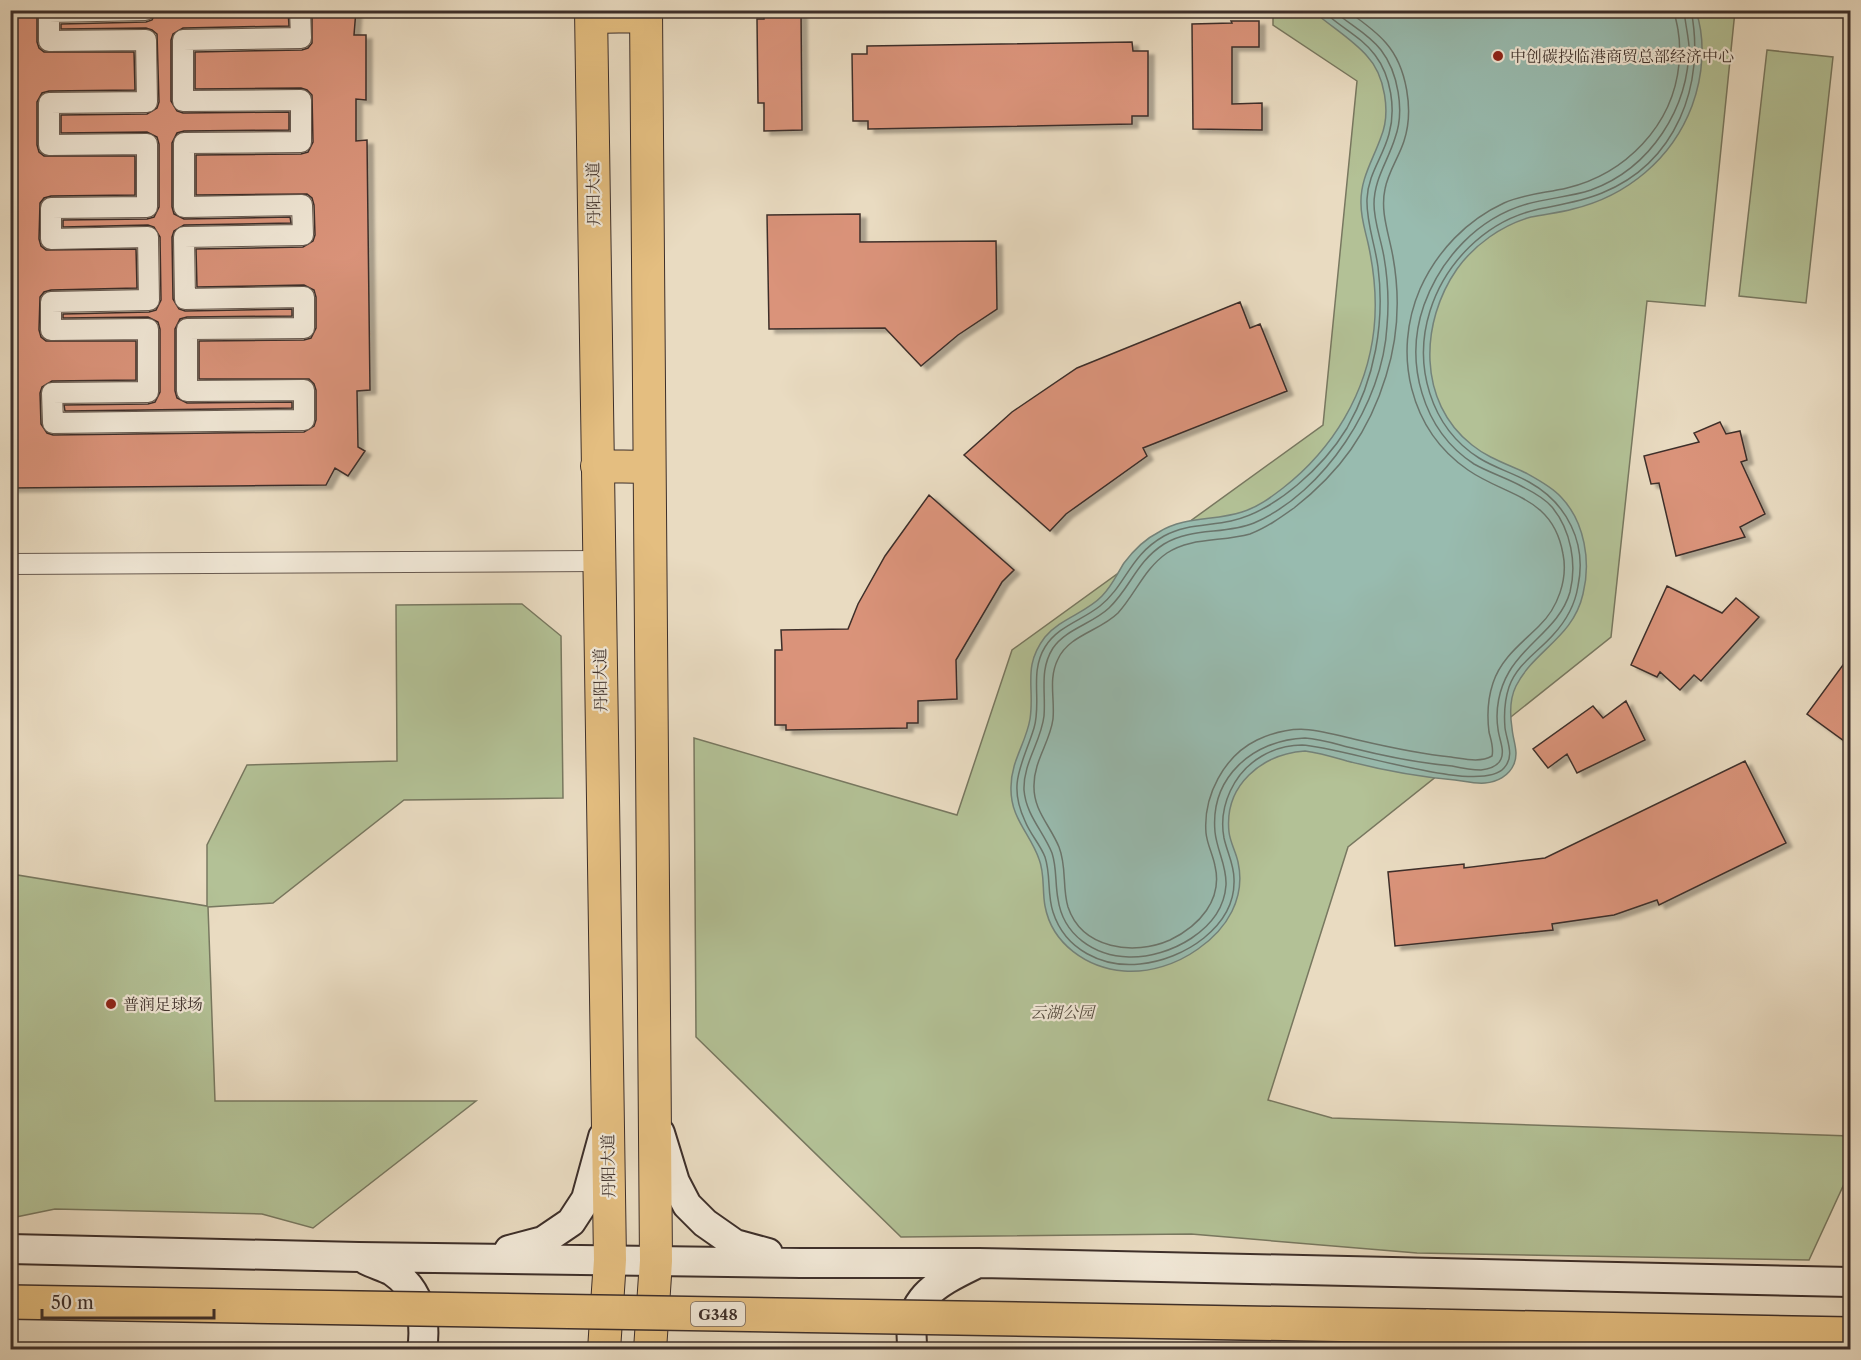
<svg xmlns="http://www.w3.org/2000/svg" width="1861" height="1360" font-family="'Libre Caslon Text','Noto Serif SC',serif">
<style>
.green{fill:#b3c196;stroke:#787860;stroke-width:1.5}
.water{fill:#98bbaf;stroke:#74837a;stroke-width:1.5}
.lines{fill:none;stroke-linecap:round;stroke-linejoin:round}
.shore{stroke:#6a756c;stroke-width:1.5}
.building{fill:#da937a;stroke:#3d2f2a;stroke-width:1.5;filter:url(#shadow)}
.street-casing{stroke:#685a50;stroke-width:22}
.secondary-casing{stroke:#3d2f2a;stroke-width:32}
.primary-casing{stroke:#3d2f2a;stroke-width:34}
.highway-casing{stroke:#3d2f2a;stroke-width:36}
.street{stroke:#f1e8d7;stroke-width:20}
.secondary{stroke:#f1e8d7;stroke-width:28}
.primary{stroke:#e4be80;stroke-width:32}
.highway{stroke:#e4be80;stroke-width:33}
.highway-bridge-casing{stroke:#3d2f2a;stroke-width:36;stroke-linecap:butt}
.highway-bridge{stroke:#e4be80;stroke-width:33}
.poi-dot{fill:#8f2418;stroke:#f1e8d7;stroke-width:2}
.labels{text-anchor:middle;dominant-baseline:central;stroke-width:4.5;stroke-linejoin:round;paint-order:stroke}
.shield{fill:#f1e8d7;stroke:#73665e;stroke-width:1.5}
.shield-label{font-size:15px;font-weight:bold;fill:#3d2f2a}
.poi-label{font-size:16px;fill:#3d2f2a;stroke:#f1e8d7;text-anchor:start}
.street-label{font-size:16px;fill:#3d2f2a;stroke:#f1e8d7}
.park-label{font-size:16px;font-style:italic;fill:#554c40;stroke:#f1e8d7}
</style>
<defs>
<filter id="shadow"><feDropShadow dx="6" dy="4" stdDeviation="1.5" flood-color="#0004"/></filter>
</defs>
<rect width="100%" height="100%" fill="#e9dbc1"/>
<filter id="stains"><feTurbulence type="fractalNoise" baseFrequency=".00333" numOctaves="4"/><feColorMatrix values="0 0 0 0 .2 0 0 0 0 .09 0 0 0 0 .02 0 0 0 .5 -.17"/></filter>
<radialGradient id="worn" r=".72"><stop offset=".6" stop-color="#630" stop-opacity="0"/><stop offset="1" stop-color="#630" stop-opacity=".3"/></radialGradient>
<path class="green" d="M1273,11h462l-30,295 -58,-5 -36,336 -263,210 -80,253 64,18 518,18v35l-41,89 -392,-7 -226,-19 -290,3 -205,-200 -2,-299 263,77 55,-165 311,-225 34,-344 -84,-56z
M1767,50l66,7 -27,246 -67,-7z
M522,604l39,32 2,162 -159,2 -131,103 -65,4 7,194h261l-163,127 -51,-14 -207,-5 -44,9v-344l196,32v-61l40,-80 150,-4 -1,-156z"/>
<path class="water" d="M1313,11h383c10,30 7,65 -4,95 -20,53 -65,90 -119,103 -14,4 -29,5 -42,8 -29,8 -57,28 -74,52 -37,53 -40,133 15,176 16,13 35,19 54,28 11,6 26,14 35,24 24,25 30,65 22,97 -10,44 -49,56 -67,92 -6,12 -6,29 -4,42 1,13 7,24 2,36 -5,12 -17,18 -29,19 -10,1 -21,-2 -30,-3 -36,-3 -73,-10 -108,-19 -14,-4 -27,-8 -42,-10 -43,3 -81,34 -76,81 1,10 7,20 9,30 8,36 -11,67 -40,87 -21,15 -48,24 -74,22 -37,-3 -72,-27 -79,-65 -3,-16 0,-32 -6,-47 -9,-26 -29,-41 -28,-72 0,-26 15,-44 19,-68 5,-32 -8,-52 15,-82 16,-19 41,-24 57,-41 10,-10 15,-22 22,-33 9,-12 21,-24 35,-31 26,-16 56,-11 83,-20 16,-5 28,-14 41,-24 50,-39 84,-95 91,-159 3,-28 0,-59 -6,-86 -3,-13 -7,-25 -7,-39 -1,-25 12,-44 20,-67 10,-24 4,-62 -14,-81 -15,-17 -37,-30 -54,-45z"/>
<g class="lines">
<path class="shore" d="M1322,10c16,16 40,27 53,45 16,21 21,54 14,79 -6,23 -21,40 -22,65 -1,23 8,45 11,68 7,55 -3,112 -31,161 -23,38 -71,83 -116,93 -22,5 -46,3 -67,15 -35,20 -37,48 -64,70 -19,15 -42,20 -55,41 -16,26 -3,54 -11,81 -11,36 -27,55 -9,93 5,13 15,23 20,36 6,18 2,37 8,55 12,38 50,56 87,52 43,-4 96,-37 94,-85 0,-15 -7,-27 -10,-41 -6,-32 10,-66 38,-82 12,-7 26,-11 40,-11 38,1 178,51 202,23 11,-12 3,-26 1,-40 -1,-12 0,-29 4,-41 8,-23 29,-35 44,-52 13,-14 22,-30 25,-49 9,-43 -11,-83 -49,-104 -16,-9 -34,-14 -50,-24 -49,-31 -66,-93 -49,-147 15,-48 55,-89 105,-101 23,-5 45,-8 67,-17 74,-30 104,-108 89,-183
M1333,10c15,14 35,23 48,40 17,22 24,61 14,88 -7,23 -21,41 -21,66 0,18 7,35 10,53 4,23 5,46 3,69 -4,77 -62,166 -133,197 -29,12 -63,4 -90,21 -28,18 -33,43 -55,64 -17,16 -43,21 -56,40 -14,22 -7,44 -9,68 -3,26 -21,47 -20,74 2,25 19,41 28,63 5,15 3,31 6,46 5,36 36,57 71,58 40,1 94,-27 97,-72 1,-19 -9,-34 -11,-53 -5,-55 38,-92 90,-94 16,1 31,6 47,10 32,8 66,15 100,18 9,2 20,4 29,4 8,-1 17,-4 20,-11 4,-9 -2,-20 -3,-30 -3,-19 1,-40 11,-57 17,-30 51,-45 61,-80 7,-28 1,-62 -18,-85 -7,-8 -19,-15 -29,-20 -16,-9 -33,-14 -49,-23 -52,-34 -70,-102 -50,-159 17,-47 54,-87 103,-101 21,-6 43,-7 64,-14 60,-22 98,-82 98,-144 -1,-12 -4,-24 -5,-36
M1346,10c14,10 29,20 40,33 21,24 28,68 18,98 -5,16 -16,31 -19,48 -5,23 4,45 8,68 7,39 5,81 -7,119 -17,56 -46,96 -92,132 -14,10 -28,20 -44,26 -28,8 -59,3 -83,19 -23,16 -31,40 -49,60 -18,18 -49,22 -60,46 -10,20 -3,39 -5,60 -3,23 -19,42 -19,66 -1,25 16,40 25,62 8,20 3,40 9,60 14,42 66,49 102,33 29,-14 53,-40 45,-74 -2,-11 -8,-22 -9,-33 -3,-37 18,-77 51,-93 41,-19 61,-9 101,0 30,7 62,14 93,17 14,2 29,6 41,-1 2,-8 -1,-16 -3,-24 -2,-16 -1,-34 4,-49 8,-25 29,-40 46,-57 19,-18 29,-47 24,-72 -10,-58 -56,-57 -95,-84 -58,-40 -76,-116 -48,-181 17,-38 47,-69 84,-86 20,-9 42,-10 63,-15 58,-14 106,-62 112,-124 1,-11 1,-23 -1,-34 -1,-7 -3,-13 -4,-20"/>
</g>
<path class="building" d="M10,10h27v32l2,6 5,4h90l1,38 -86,1 -7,2 -5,9v43l2,7 5,4h91v39l-84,1 -7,2 -4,5 -1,36 2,7 5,4 90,-1 1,39 -86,2 -7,2 -4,5 -1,33 2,7 5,4h90v39l-84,1 -10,6 -2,6 1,31 6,9 6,2 251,-3 10,-6 2,-6v-30l-2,-6 -5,-5h-110v-38l105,-1 7,-2 5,-10v-31l-2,-7 -10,-5 -107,2 -1,-38 107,-2 10,-6 2,-6 -1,-30 -2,-7 -5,-4 -111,1v-40l105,-1 7,-2 5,-10 -1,-47 -5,-5 -6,-2 -106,1v-37l107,-2 6,-2 4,-5v-33h44l-2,25h12v65l-10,-1v42l11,-1 3,250 -13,1 1,56 7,4 -17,25 -13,-8 -9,17 -316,3z
M157,10h131l1,16 -106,2 -10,6 -2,6v61l6,10 6,2 106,-1v18l-105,1 -7,2 -5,10v64l2,7 10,5 106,-2 1,6 -107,2 -10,6 -2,6 1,62 6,10 6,2 107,-2v7l-105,1 -7,2 -5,10v62l2,7 10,5 105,-1v6l-227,3 -1,-6 84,-1 7,-2 5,-10v-63l-2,-7 -10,-5 -85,1v-4l86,-2 7,-2 5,-10 -1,-63 -6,-10 -6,-2 -85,2v-7l84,-1 7,-2 5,-10v-63l-2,-7 -10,-5 -86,1v-18l86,-1 10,-6 2,-6 -2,-68 -5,-4 -6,-2 -85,1v-5l85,-2 6,-2z
M764,10h37l1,120 -38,1v-28h-6l-1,-84h7z
M1231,21h28v26h-27v57l30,-1v27l-69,-1 -1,-105 40,-1z
M1132,42l1,9h15v65h-16v8l-264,5v-8h-15l-1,-67h15v-8z
M860,214v28l136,-1 1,68 -39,26 -37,31 -36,-38 -116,1 -2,-114z
M1240,302l10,26 10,-4 27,67 -144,57 4,8 -81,58 -16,17 -86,-76 48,-43 65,-44z
M1720,422l6,12 14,-3 7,29 -6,2 24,52 -25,13 5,10 -69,19 -17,-73 -8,1 -7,-28 55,-14 -5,-9z
M929,495l85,75 -12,12 -46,78 1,39 -39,2v22h-11v5l-121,2v-5h-11v-75h7l-1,-20 67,-1 10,-25 27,-48z
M1667,586l55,27 14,-15 23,19 -58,64 -7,-6 -14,15 -20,-18 -3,5 -26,-12z
M1851,654v92l-44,-32z
M1626,701l19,39 -68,33 -10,-19 -19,14 -15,-19 60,-43 10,12z
M1745,761l41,82 -127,62 -2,-5 -43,15 -62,9 1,6 -158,16 -7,-74 76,-8v4l81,-10z"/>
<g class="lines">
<g class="street-casing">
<path id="street" d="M145,10l-96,2v29l97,-1 1,62 -98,1v42l98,-1v63l-96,1v31l97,-2 1,63 -98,2v28l97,-1v63l-96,1 1,30 251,-3v-30l-117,1v-62l117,-1v-31l-119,2 -1,-62 119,-2 -1,-30 -118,2v-64l117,-1v-42l-118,1v-61l118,-2 -1,-28
M10,564l588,-3"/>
</g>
<g class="secondary-casing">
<path id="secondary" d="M660,1133l15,49 12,23 18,18 30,21 33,9
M10,1249l349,8 442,6h178l871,19
M509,1250l34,-9 28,-19 15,-23 17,-62
M366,1260c8,4 18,7 26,11 27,18 35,48 30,79
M913,1350c-9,-50 22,-66 61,-85"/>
</g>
<g class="primary-casing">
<path id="primary" d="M591,10l19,1250 -6,90
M646,10l10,1251 -6,89
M591,17l55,-1
M597,466l52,1"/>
</g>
<g class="highway-casing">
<path id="highway" d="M1426,1326l424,8"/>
</g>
<use href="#street" class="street"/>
<use href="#secondary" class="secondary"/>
<use href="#primary" class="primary"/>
<use href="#highway" class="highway"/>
<g class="highway-bridge-casing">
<path id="highway-bridge" d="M10,1302l1416,24"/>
</g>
<use href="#highway-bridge" class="highway-bridge"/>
</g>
<g class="poi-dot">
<circle cx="1498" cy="56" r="6"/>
<circle cx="111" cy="1004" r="6"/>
</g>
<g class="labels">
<rect class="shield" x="691" y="1302" width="54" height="24" rx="4.5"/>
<g class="shield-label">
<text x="718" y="1314">G348</text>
</g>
<g class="poi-label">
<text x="1510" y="56">中创碳投临港商贸总部经济中心</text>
<text x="123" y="1004">普润足球场</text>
</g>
<g class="street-label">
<text transform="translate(593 194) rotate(-91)">丹阳大道</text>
<text transform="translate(600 680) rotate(-91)">丹阳大道</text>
<text transform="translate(608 1166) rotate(-91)">丹阳大道</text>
</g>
<g class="park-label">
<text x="1062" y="1012">云湖公园</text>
</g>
</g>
<rect width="1861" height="1360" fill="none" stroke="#e9dbc1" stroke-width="36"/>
<rect x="12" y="12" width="1837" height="1336" fill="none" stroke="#3d2f2a" stroke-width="3"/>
<rect x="18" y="18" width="1825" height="1324" fill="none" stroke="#3d2f2a" stroke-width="1.5"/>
<path d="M42 1309v9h172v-9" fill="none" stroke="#3d2f2a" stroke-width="3"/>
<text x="51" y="1309" font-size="18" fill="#3d2f2a" stroke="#f1e8d7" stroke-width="4.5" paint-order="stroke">50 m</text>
<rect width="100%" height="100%" filter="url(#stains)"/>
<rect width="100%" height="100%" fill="url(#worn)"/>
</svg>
